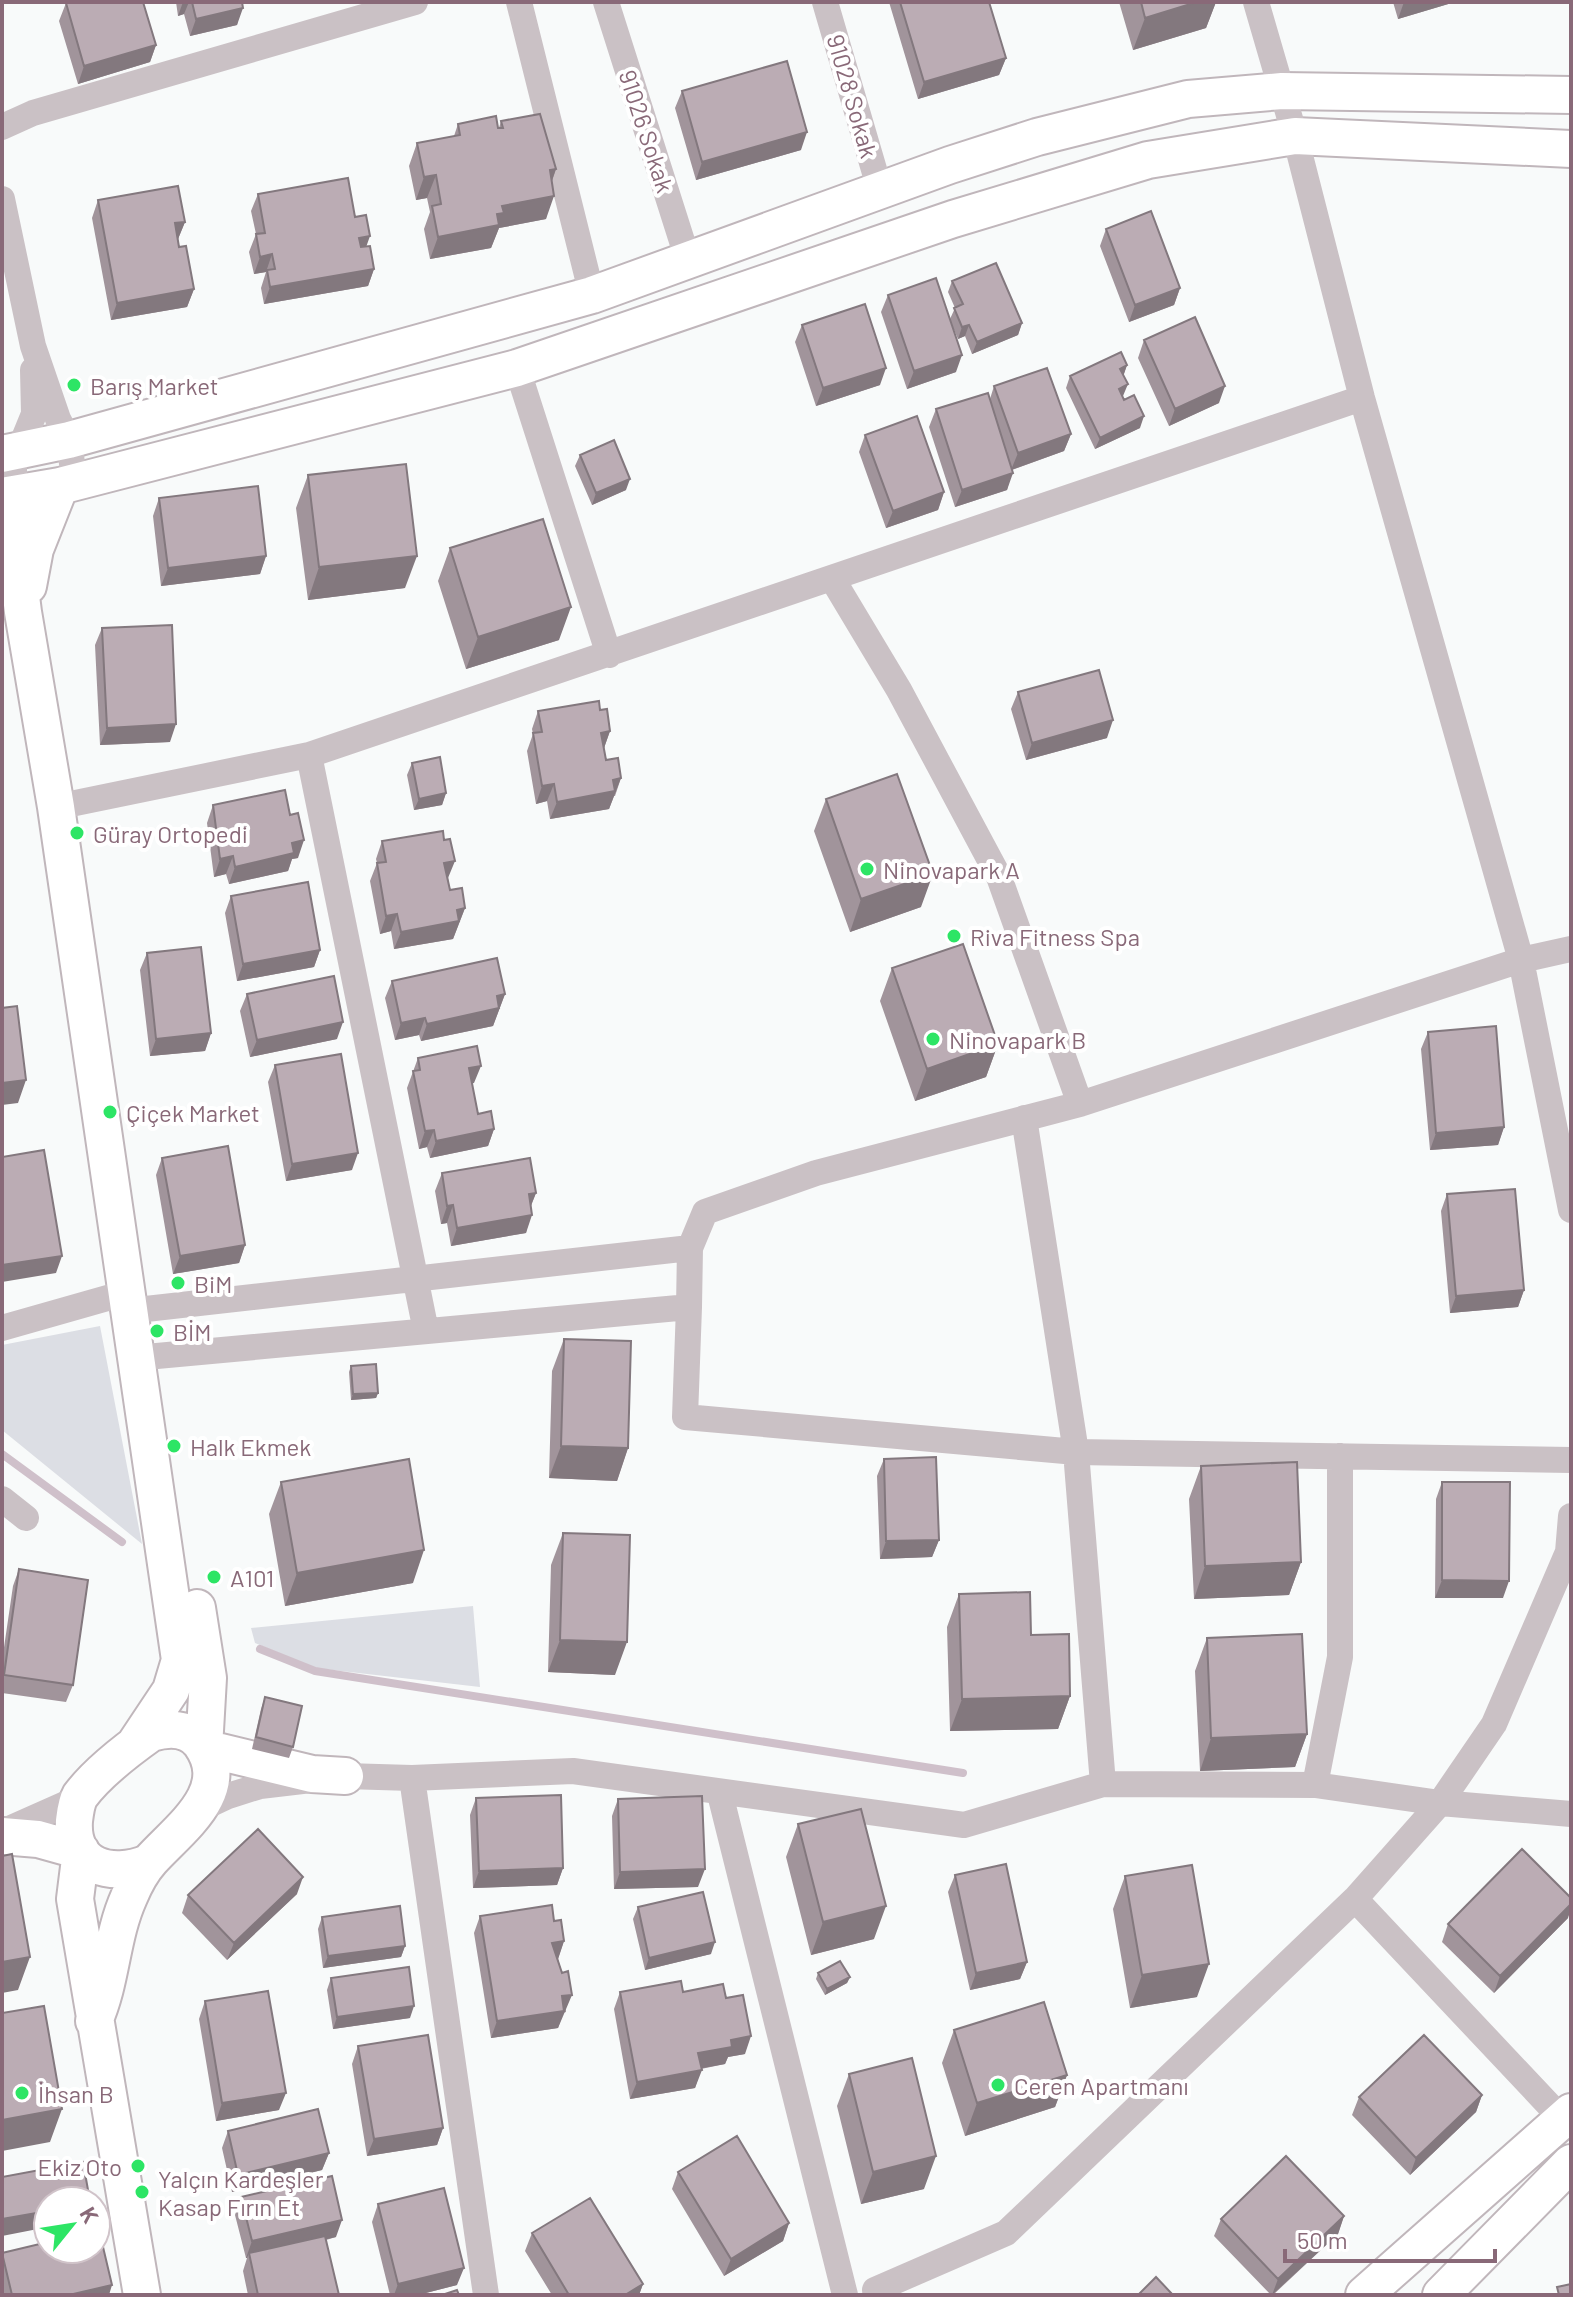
<svg xmlns="http://www.w3.org/2000/svg" width="1573" height="2297" font-family="Barlow,sans-serif">
<style>
.green{fill:#dcdee4}
.lines{fill:none;stroke-linecap:round;stroke-linejoin:round}
.stream{stroke:#cfc0ca;stroke-width:8}
.secondary-casing{stroke:#c0b6bb;stroke-width:40}
.street{stroke:#cac1c5;stroke-width:26}
.secondary{stroke:#fff;stroke-width:36}
.wall{fill:#a1949b}
.shaded-wall{fill:#83787e}
.building{fill:#bbacb4;stroke:#83787e;stroke-width:2}
.poi-dot{fill:#2de565;stroke:#fff;stroke-width:3}
.labels{text-anchor:middle;dominant-baseline:central;stroke-width:8;stroke-linejoin:round;paint-order:stroke}
.street-label{font-size:24px;fill:#896978;stroke:#fff}
.poi-label{font-size:24px;fill:#896978;stroke:#fff;text-anchor:start}
</style>
<rect width="100%" height="100%" fill="#f8fafa"/>
<path class="green" d="M100,1326l42,218 -140,-114v-85z
M473,1606l7,81 -165,-19 -60,-25 -4,-15z"/>
<g class="lines">
<path class="stream" d="M2,1454l120,88
M260,1649l55,22 648,102"/>
<g class="secondary-casing">
<path id="secondary" d="M2,454l67,-14 523,-145 358,-130 87,-28 151,-38 94,-8 289,4
M14,494l-1,40 10,78 33,195 124,853 -9,30 -36,54
M2,496l58,-10 457,-118 436,-149 195,-59 147,-24 276,13
M28,586l7,-37 25,-63
M197,1608l11,70 -4,70 108,26 33,2
M2,1836l36,3 43,12 -6,48 67,396
M94,2021c18,-41 17,-84 35,-124 5,-12 13,-27 22,-37 29,-32 83,-69 50,-116 -12,-17 -33,-16 -50,-11 -24,17 -54,40 -71,63 -4,7 -5,17 -6,25 -3,46 37,57 74,42
M1364,2295l207,-183
M1441,2295l130,-132"/>
</g>
<path class="street" d="M519,2l73,293
M606,2l82,258
M825,2l55,188
M1256,2l39,134 67,262 159,562 50,250
M2,127l31,-14 382,-111
M2,199l31,147 25,73 11,21 4,31 -13,15
M517,368l92,287
M14,494v-31l20,-49 -1,-44
M833,580l66,110 100,187 81,227
M309,755l117,576
M56,807l253,-52 1053,-357
M689,1307l-4,110 391,35 -52,-334
M128,1311l562,-63
M2,1328l123,-35
M135,1358l554,-51 1,-59 15,-36 111,-39 264,-69 441,-144 50,-11
M2,1499l24,19
M412,1778l74,517
M1103,1784l-27,-332 495,8
M1315,1785l25,-128v-201
M720,1794l125,501
M196,1811l32,-15 32,-10 85,-10 67,2 161,-7 391,54 139,-41 212,1 125,18 131,11
M2,1832l77,-34
M1355,1899l85,-96 54,-79 74,-172 3,-36
M875,2290l131,-57 349,-334 209,222"/>
<use href="#secondary" class="secondary"/>
</g>
<path class="wall" d="M176,2h66l-5,23 -47,11 -6,-22 -6,2z
M889,2h100l17,56 -7,17 -81,24z
M1119,2h97l-10,26 -73,22z
M1393,2h62l-57,17z
M66,3l90,42 -6,17 -72,22 -19,-63z
M682,91l119,59 -105,30 -21,-72z
M501,121l55,48 -4,12 -6,38 -47,9 -8,20 -61,11 -6,-30 6,-17 -3,-14 -11,2 -7,-34 8,-23 37,-7 4,-12 41,4z
M258,194l97,23 19,52 -6,17 -104,18 -3,-16 5,-16 -12,2 -5,-22 7,-18 -5,-23z
M98,200l87,22 -7,17 1,8 15,42 -7,18 -76,13 -19,-102z
M1106,229l74,59 -6,17 -45,17 -29,-76z
M952,281l70,42 -4,12 -46,19 -7,-18 -7,3 -7,-16 5,49 -49,17 -26,-77 7,-17 62,24 5,-11 -7,-16z
M802,325l78,60 -64,21 -21,-64z
M1144,340l75,63 -50,23 -31,-68z
M1127,365l-4,11v21l17,31 -45,21 -29,-61 4,-12z
M994,386l77,48 -7,17 -52,19 -5,20 -52,17 -26,-80 7,-18 54,-10z
M865,435l79,57 -6,18 -52,18 -27,-76z
M580,455l46,35 -34,15 -17,-39z
M308,475l97,113 -97,12 -12,-92z
M159,498l107,58 -6,18 -99,12 -8,-70z
M450,548l109,92 -93,29 -28,-88z
M102,628l68,114 -70,3 -5,-100z
M1018,692l89,46 -81,22 -15,-51z
M600,710l10,21 -6,17 2,12 15,18 -6,18h-1l-5,13 -59,10 -3,-18 -11,3 -9,-53 6,-17 -1,-5 6,-18z
M412,763l34,30 -4,12 -28,5 -7,-35z
M826,799l95,108 -71,25 -36,-101z
M213,805l85,53 -6,1 -4,12 -59,13 -3,-10 -12,3 -7,-54z
M382,841l66,37 2,12 15,18 -12,31 -59,10 -3,-18 -11,3 -10,-53 7,-18 -1,-4z
M231,896l89,54 -6,17 -77,14 -12,-68z
M147,953l64,80 -6,18 -55,5 -10,-86z
M892,968l106,76 -12,33 -71,24 -35,-100z
M392,981l113,13 -12,32 -72,15 -2,-6 -24,5 -10,-42z
M247,994l90,45 -87,18 -10,-46z
M1428,1032l76,95 -6,18 -68,5 -9,-101z
M418,1058l56,25h-2l6,31 16,15 -6,17 -58,12 -3,-11 -8,2 -12,-61z
M275,1065l77,105 -66,11 -18,-99z
M162,1158l83,87 -6,18 -66,11 -17,-99z
M442,1173l94,20 -5,13 -5,27 -75,13 -4,-23 -6,1 -6,-33z
M1447,1194l77,96 -6,17 -68,6 -9,-102z
M564,1339l64,109 -11,33 -68,-3 3,-107z
M351,1366l27,27 -2,5 -25,2 -2,-28z
M884,1459l55,81 -7,17 -52,2 -3,-83z
M1201,1466l100,96 -12,33 -95,4 -5,-100z
M281,1482l132,101 -128,23 -16,-92z
M1442,1482l61,116h-68l1,-99z
M563,1533l52,142 -67,-3 3,-107z
M19,1569l54,116 -7,17 -64,-9v-32l11,-75z
M959,1594l72,41 39,61 -12,33 -108,2 -3,-104z
M1207,1638l100,96 -12,33 -95,4 -5,-100z
M265,1697l28,50 -4,11 -37,-9 9,-40z
M476,1798l87,70 -6,17 -84,3 -3,-73z
M618,1799l80,88 -84,2 -2,-73z
M798,1824l76,115 -63,16 -25,-98z
M955,1875l72,87 -7,17 -50,11 -22,-98z
M1125,1876l72,121 -67,11 -17,-99z
M297,1894l-70,66 -45,-47 6,-18z
M638,1907l73,47 -66,16 -12,-51z
M480,1916l74,5 10,20 -6,18 4,14 4,39 -3,1 -5,15 -67,10 -17,-105z
M322,1917l83,29 -4,11 -78,11 -5,-39z
M1568,1918l-74,75 -52,-51 6,-18z
M818,1973l32,4 -3,6 -22,12 -9,-16z
M331,1978l79,40 -77,11 -6,-39z
M620,1992h63l43,6 19,56 -17,3 -3,7 -24,5 -6,19 -65,11 -16,-90z
M205,2001l74,109 -63,11 -17,-102z
M954,2030l113,45 -12,32 -90,29 -23,-73z
M358,2046l85,82 -6,17 -70,11 -15,-92z
M849,2074l75,115 -63,15 -24,-98z
M1482,2095l-6,17 -66,63 -58,-60 7,-18z
M228,2131l101,22 -7,17 -90,22 -10,-44z
M678,2172l111,51 -6,18 -59,35 -52,-87z
M241,2197l95,40 -10,3 13,55h-91l-5,-24 4,-13h-1l-11,-43z
M378,2204l79,81 -39,10h-28l-18,-73z
M1344,2216l-6,18 -65,61h-2l-57,-59 7,-17z
M532,2233l111,51 -4,11h-87l-27,-44z
M2,2253l107,42h-107z"/>
<path class="shaded-wall" d="M183,2h6l-5,12 -6,2z
M1197,2h19l-10,26 -73,22 12,-32z
M1404,2h51l-57,17z
M243,8l-6,17 -47,11 6,-17z
M156,45l-6,17 -72,22 6,-18z
M1006,58l-7,17 -81,24 6,-17z
M807,132l-6,18 -105,30 6,-18z
M556,169l-8,23 2,-22z
M436,175l-9,23 -11,2 8,-23z
M554,196l-8,23 -47,9 -8,20 -61,11 8,-22 59,-23 5,-8z
M185,222l-7,17 -3,-16z
M370,236l-6,17 -11,2 6,-17z
M272,254l-6,18 -12,2 6,-17z
M374,269l-6,17 -104,18 6,-17z
M1180,288l-6,17 -45,17 6,-17z
M194,289l-7,18 -76,13 6,-17z
M1022,323l-4,12 -46,19 5,-12z
M969,325l-4,11 -7,3 4,-12z
M962,355l-6,17 -49,17 7,-18z
M1127,365l-4,12 -3,-8z
M886,368l-6,17 -64,21 7,-18z
M1128,384l-5,12 -8,4 4,-11z
M1225,386l-6,17 -50,23 6,-17z
M1144,416l-4,12 -45,21 5,-11z
M1071,434l-7,17 -53,19 7,-17z
M1013,473l-6,17 -52,17 7,-17z
M630,479l-4,11 -34,15 4,-12z
M944,492l-6,18 -52,18 7,-17z
M266,556l-6,18 -99,12 7,-18z
M417,556l-12,32 -97,12 11,-33z
M571,607l-12,33 -93,29 12,-32z
M1113,720l-6,18 -81,22 6,-17z
M176,724l-6,18 -70,3 7,-17z
M610,731l-6,17 -3,-15z
M621,778l-12,31 -59,10 7,-17 56,-22z
M554,784l-7,17 -11,3 6,-18z
M446,793l-4,12 -28,5 5,-11z
M304,840l-6,18 -6,1 -4,12 -59,13 6,-17 57,-24z
M233,856l-7,18 -12,3 6,-18z
M455,861l-7,17 -10,2 6,-17z
M933,874l-12,33 -71,25 11,-33z
M465,908l-12,31 -59,10 7,-17 56,-22z
M397,914l-6,17 -11,3 6,-18z
M320,950l-6,17 -77,14 6,-17z
M505,994l-12,32 -72,15 6,-17 70,-28z
M425,1018l-6,17 -24,5 6,-17z
M343,1022l-6,17 -87,18 7,-17z
M211,1033l-6,18 -55,5 6,-17z
M998,1044l-12,33 -71,24 12,-32z
M481,1066l-7,17 -11,2 6,-17z
M26,1080l-8,23 -16,2v-22z
M1504,1127l-6,18 -68,5 6,-17z
M494,1129l-6,17 -58,12 6,-17z
M434,1130l-7,17 -8,2 6,-18z
M358,1153l-6,17 -66,11 6,-17z
M536,1193l-7,17v-16z
M453,1205l-6,18 -6,1 6,-18z
M532,1215l-6,18 -75,13 6,-18z
M245,1245l-6,18 -66,11 7,-18z
M62,1256l-6,17 -54,9v-17z
M1524,1290l-6,17 -68,6 6,-17z
M378,1393l-2,5 -25,2 2,-6z
M561,1446l67,2 -11,33 -68,-3z
M939,1540l-7,17 -52,2 6,-18z
M424,1550l-11,33 -128,23 12,-33z
M1301,1562l-12,33 -95,4 11,-33z
M1442,1580l67,1 -6,17h-68z
M560,1640l67,2 -12,33 -67,-3z
M1070,1696l-12,33 -108,2 12,-32z
M1307,1734l-12,33 -95,4 11,-33z
M563,1868l-6,17 -84,3 6,-17z
M705,1869l-7,18 -84,2 6,-17z
M303,1877l-6,17 -70,66 7,-17z
M1571,1904v5l-3,9 -74,75 6,-17z
M886,1906l-12,33 -63,16 12,-33z
M564,1941l-6,18 -6,-16z
M715,1942l-4,12 -66,16 4,-12z
M405,1946l-4,11 -78,11 5,-12z
M30,1957l-12,33 -16,3v-31z
M1027,1962l-7,17 -50,11 6,-17z
M1209,1964l-12,33 -67,11 12,-33z
M850,1977l-3,6 -22,12 2,-6z
M572,1995l-14,33 -67,10 6,-17 65,-25z
M414,2006l-4,12 -77,11 4,-12z
M751,2036l-6,18 -17,3 -3,7 -33,6 6,-17 33,-13z
M702,2070l-7,18 -65,11 7,-17z
M1067,2075l-12,32 -90,29 12,-33z
M286,2093l-7,17 -63,11 6,-18z
M1482,2095l-6,17 -66,63 6,-17z
M62,2109l-12,33 -48,9v-31z
M443,2128l-6,17 -70,11 7,-17z
M329,2153l-7,17 -90,22 6,-17z
M936,2156l-12,33 -63,15 12,-32z
M48,2211v16l-46,9v-17z
M1344,2216l-6,18 -66,61 6,-16z
M342,2220l-6,17 -86,20 -1,-4 -2,5h-1l6,-17z
M789,2223l-6,18 -59,35 7,-17z
M464,2268l-7,17 -39,10h-24l4,-11z
M643,2284l-4,11h-14z
M112,2285l-3,10h-40z"/>
<path class="building" d="M70,2h73l13,43 -72,21 -18,-63z
M192,2h50l1,6 -47,11z
M900,2h89l17,56 -82,24z
M1141,2h56l-52,16z
M787,61l20,71 -105,30 -20,-71z
M540,114l16,55 -6,1 4,26 -52,10 2,7 -7,1 2,11 -61,12 -6,-31 9,-2 -5,-29 -12,2 -7,-34 43,-8 -2,-11 38,-8 2,12h5l-2,-7z
M348,178l7,39 11,-2 4,21 -11,2 2,9 9,-1 4,23 -104,18 -3,-17 8,-1 -3,-15 -12,3 -4,-23 9,-1 -7,-39z
M178,186l7,36 -10,1 4,24 7,-1 8,43 -77,14 -19,-103z
M1151,211l29,77 -45,17 -29,-76z
M996,263l26,60 -45,19 -8,-17 -7,2 -8,-19 9,-4 -11,-23z
M936,278l26,77 -48,16 -26,-76z
M865,304l21,64 -63,20 -21,-63z
M1195,317l30,69 -50,23 -31,-69z
M1121,352l6,13 -7,4 8,15 -9,5 5,11 10,-5 10,21 -44,22 -30,-62z
M1047,368l24,66 -53,19 -24,-67z
M988,393l25,80 -51,17 -26,-81z
M917,416l27,76 -51,19 -28,-76z
M614,440l16,39 -34,14 -16,-38z
M406,464l11,92 -98,11 -11,-92z
M258,486l8,70 -98,12 -9,-70z
M543,519l28,88 -93,30 -28,-89z
M172,625l4,99 -69,4 -5,-100z
M1099,670l14,50 -81,23 -14,-51z
M599,701l1,9 7,-1 3,22 -9,2 5,27 12,-2 3,20 -8,2 2,11 -58,11 -3,-18 -12,2 -9,-53 9,-1 -4,-21z
M440,757l6,36 -27,6 -7,-36z
M897,774l36,100 -72,25 -35,-100z
M285,790l5,25 8,-2 6,27 -12,3 2,10 -59,14 -2,-11 -13,3 -7,-54z
M443,831l1,9 6,-1 5,22 -11,2 6,27 12,-2 3,20 -8,2 2,11 -58,11 -4,-18 -11,2 -9,-53 9,-1 -4,-21z
M308,882l12,68 -77,14 -12,-68z
M963,944l35,100 -71,25 -35,-101z
M201,947l10,86 -55,6 -9,-86z
M497,958l8,36 -8,2 2,12 -72,16 -2,-6 -24,5 -9,-42z
M334,976l9,46 -86,18 -10,-46z
M17,1006l9,74 -24,3v-75z
M1496,1026l8,101 -68,6 -8,-101z
M477,1046l4,20 -12,2 9,46 13,-3 3,18 -58,12 -2,-11 -9,1 -12,-60 7,-1 -2,-12z
M341,1054l17,99 -66,11 -17,-99z
M228,1146l17,99 -65,11 -18,-98z
M44,1150l18,106 -60,9v-108z
M530,1158l6,35 -7,1 3,21 -75,13 -4,-23 -6,1 -5,-33z
M1515,1189l9,101 -68,6 -9,-102z
M564,1339l67,2 -3,107 -67,-2z
M376,1364l2,29 -25,1 -2,-28z
M936,1457l3,83 -53,1 -2,-82z
M409,1459l15,91 -127,23 -16,-91z
M1297,1462l4,100 -96,4 -4,-100z
M1442,1482h68l-1,99 -67,-1z
M563,1533l67,2 -3,107 -67,-2z
M19,1569l69,11 -15,105 -69,-10z
M1030,1592l1,43 38,-1 1,62 -108,3 -3,-105z
M1302,1634l5,100 -96,4 -4,-100z
M265,1697l37,9 -9,41 -37,-10z
M561,1795l2,73 -84,3 -3,-73z
M702,1796l3,73 -85,3 -2,-73z
M861,1809l25,97 -63,16 -25,-98z
M258,1829l45,48 -69,66 -46,-48z
M1522,1849l49,49v6l-71,72 -52,-52z
M12,1854l18,103 -28,5v-106z
M1006,1864l21,98 -51,11 -21,-98z
M1192,1865l17,99 -67,11 -17,-99z
M703,1892l12,50 -66,16 -11,-51z
M552,1905l2,16 7,-1 3,21 -12,2 10,30 6,-2 4,24 -10,1 2,15 -67,10 -17,-105z
M400,1906l5,40 -77,10 -6,-39z
M840,1961l10,16 -23,12 -9,-16z
M409,1967l5,39 -77,11 -6,-39z
M681,1981l2,11 40,-8 3,14 17,-3 8,41 -20,4 1,7 -34,6 4,17 -65,12 -17,-90z
M268,1991l18,102 -64,10 -17,-102z
M1044,2002l23,73 -90,28 -23,-73z
M44,2006l18,103 -60,11v-107z
M428,2035l15,93 -69,11 -16,-93z
M1424,2035l58,60 -66,63 -57,-61z
M912,2058l24,98 -63,16 -24,-98z
M318,2109l11,44 -91,22 -10,-44z
M737,2136l52,87 -58,36 -53,-87z
M1286,2156l58,60 -66,63 -57,-60z
M83,2162l7,39h-42v10l-46,8v-42z
M332,2176l10,44 -90,21 -11,-44z
M444,2188l20,80 -66,16 -20,-80z
M590,2198l53,86 -18,11h-56l-37,-62z
M99,2230l13,55 -43,10h-57l-10,-42 46,-11v7h48v-18z
M325,2236l14,59h-81l-9,-42z
M1156,2277l17,18h-35z
M1571,2284v11h-12l-2,-8z
M457,2290l2,5h-17z"/>
<g class="poi-dot">
<circle cx="74" cy="385" r="8"/>
<circle cx="77" cy="833" r="8"/>
<circle cx="867" cy="869" r="8"/>
<circle cx="954" cy="936" r="8"/>
<circle cx="933" cy="1039" r="8"/>
<circle cx="110" cy="1112" r="8"/>
<circle cx="178" cy="1283" r="8"/>
<circle cx="157" cy="1331" r="8"/>
<circle cx="174" cy="1446" r="8"/>
<circle cx="214" cy="1577" r="8"/>
<circle cx="998" cy="2085" r="8"/>
<circle cx="22" cy="2093" r="8"/>
<circle cx="138" cy="2166" r="8"/>
<circle cx="142" cy="2192" r="8"/>
</g>
<g class="labels">
<g class="street-label">
<text transform="translate(853 96) rotate(74)">91028 Sokak</text>
<text transform="translate(647 131) rotate(72)">91026 Sokak</text>
</g>
<g class="poi-label">
<text x="90" y="385">Barış Market</text>
<text x="93" y="833">Güray Ortopedi</text>
<text x="883" y="869">Ninovapark A</text>
<text x="970" y="936">Riva Fitness Spa</text>
<text x="949" y="1039">Ninovapark B</text>
<text x="126" y="1112">Çiçek Market</text>
<text x="194" y="1283">BiM</text>
<text x="173" y="1331">BİM</text>
<text x="190" y="1446">Halk Ekmek</text>
<text x="230" y="1577">A101</text>
<text x="1014" y="2085">Ceren Apartmanı</text>
<text x="38" y="2093">İhsan B</text>
<text x="122" y="2166" text-anchor="end">Ekiz Oto</text>
<text x="158" y="2178">Yalçın Kardeşler<tspan x="158" dy="28">Kasap Fırın Et</tspan></text>
</g>
</g>
<rect width="1573" height="2297" fill="none" stroke="#896978" stroke-width="8"/>
<g transform="translate(72 2225) rotate(60)"><circle r="38" fill="#ffffff" stroke="#d0c3c9" stroke-width="2"/>
<path d="M0-6L14 30L0 20L-14 30Z" fill="#2de565"/>
<text y="-12" font-size="22" font-weight="bold" text-anchor="middle" fill="#896978">K</text>
</g>
<path d="M1285 2249v12h210v-12" fill="none" stroke="#896978" stroke-width="4"/>
<text x="1297" y="2249" font-size="24" fill="#896978" stroke="#ffffff" stroke-width="6" paint-order="stroke">50 m</text>
</svg>
